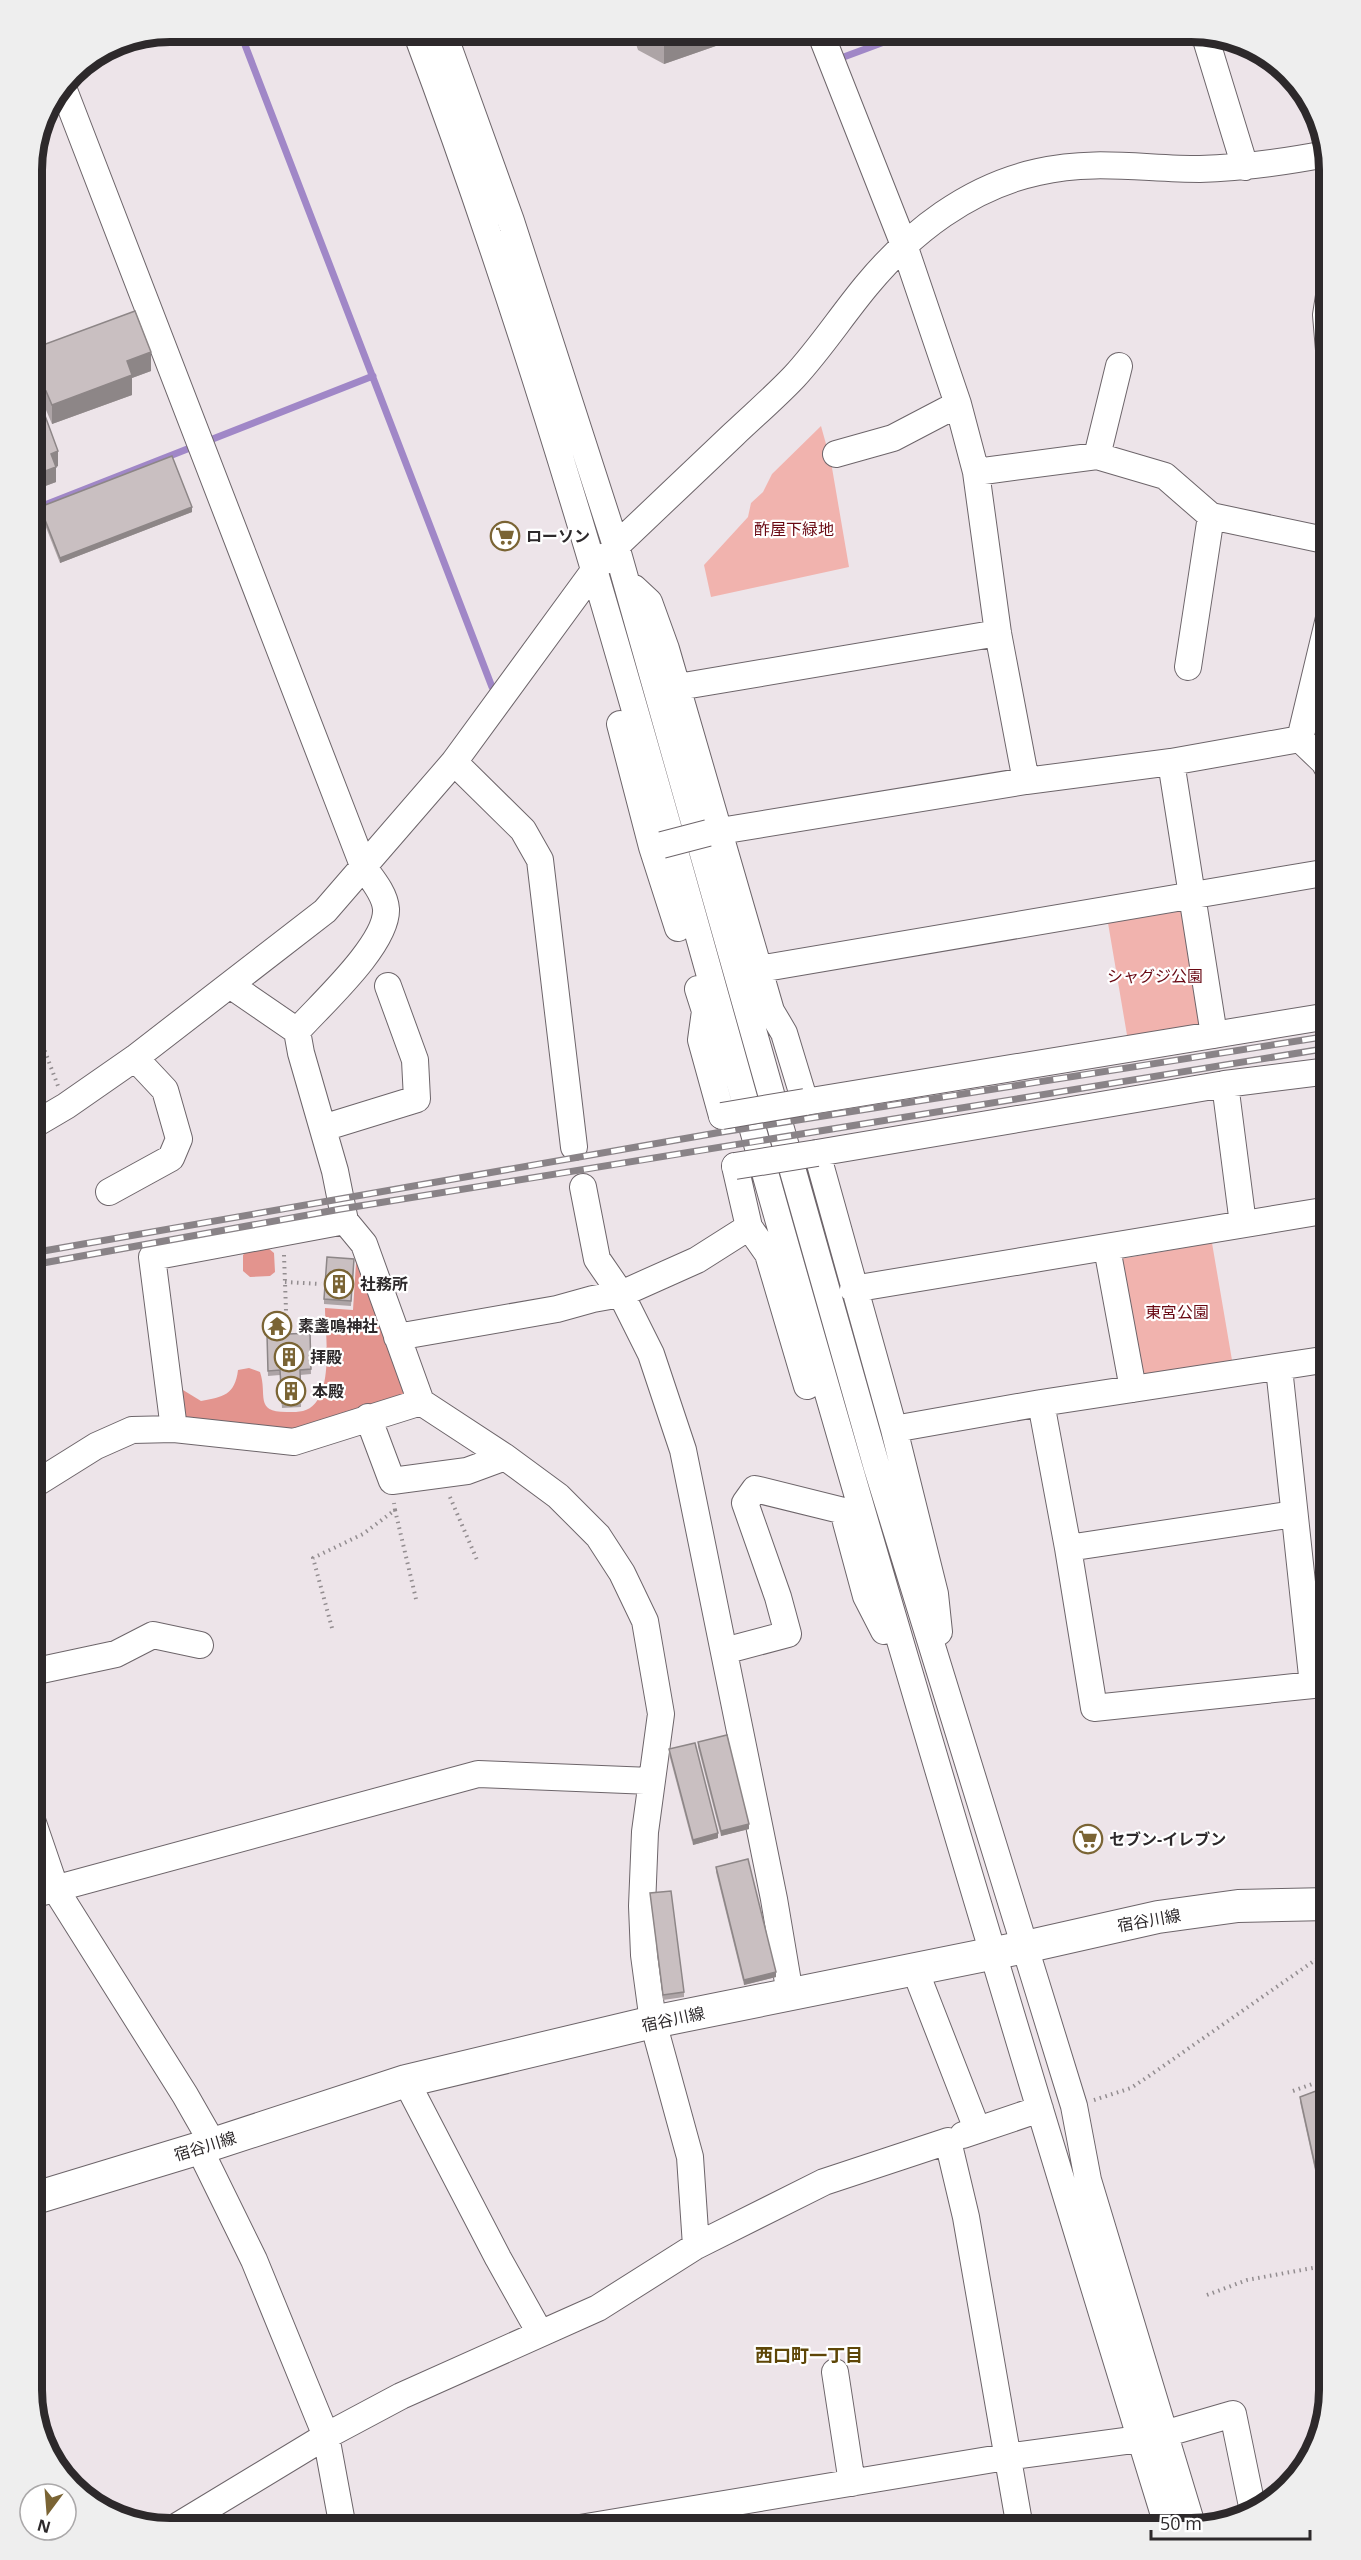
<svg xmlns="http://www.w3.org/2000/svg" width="1361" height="2560" font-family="'Open Sans','Noto Sans JP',sans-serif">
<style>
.green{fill:#f1b3ae}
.forest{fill:#e3948e}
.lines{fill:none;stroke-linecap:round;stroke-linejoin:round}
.stream{stroke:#a087c7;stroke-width:7}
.minor-casing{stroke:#6d656a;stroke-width:28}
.major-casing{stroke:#6d656a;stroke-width:34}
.path{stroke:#938d90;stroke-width:4;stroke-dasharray:1.5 4.5;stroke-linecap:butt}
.minor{stroke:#fff;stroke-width:26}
.major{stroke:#fff;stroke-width:32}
.rail-casing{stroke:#898387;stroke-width:7}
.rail{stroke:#fff;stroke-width:4.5;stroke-dasharray:14;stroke-linecap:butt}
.minor-bridge-casing{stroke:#6d656a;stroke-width:28;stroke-linecap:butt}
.minor-bridge{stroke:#fff;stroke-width:26}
.wall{fill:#ada4a6}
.shaded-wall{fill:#8d8687}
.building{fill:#c9bfc1;stroke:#8d8687;stroke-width:1.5}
.labels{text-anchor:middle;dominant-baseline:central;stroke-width:4.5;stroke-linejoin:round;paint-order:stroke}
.park-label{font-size:16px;fill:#690913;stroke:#fff}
.poi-label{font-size:16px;font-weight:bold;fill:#2d292b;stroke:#fff;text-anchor:start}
.street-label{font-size:16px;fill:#2d292b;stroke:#fff}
.neighbourhood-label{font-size:18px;font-weight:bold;fill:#5e4607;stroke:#fff}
.rim{fill:none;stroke:#2d292b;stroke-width:8}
</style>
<rect width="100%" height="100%" fill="#ede4e9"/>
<path class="green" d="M821,426l10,36 18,105 -138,30 -7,-32 44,-48 3,-14 12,-11 9,-18z
M1182,911l20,118 -74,12 -20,-118z
M1212,1243l21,123 -92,16 -21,-123z"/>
<path class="forest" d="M352,1244l58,148 -120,43 -105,-12 -8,-29 6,-4 18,11c22,-4 34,-6 37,-31l11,-2 11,4c8,23 -7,41 29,40 4,0 10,0 14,-1 33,-9 22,-77 22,-103l28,2 3,-47z
M268,1248l6,5 1,19 -5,4 -20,1 -7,-6v-16l5,-5z"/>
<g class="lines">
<path class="stream" d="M240,32l252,655
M841,58l70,-26
M205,442l168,-66
M32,510l163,-64"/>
<g class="minor-casing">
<path id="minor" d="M416,32c146,388 250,792 363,1190 124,437 255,872 389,1306
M443,32l68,189 105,325 261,922 197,638 14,74 105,348
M820,32l84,213 54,159 18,68 22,161 28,148
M1204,33l41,134
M62,85l302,783c8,11 21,26 22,41 2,35 -66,96 -89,122l4,22 34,118 10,50 19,23 57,158 84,55 53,39 40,40 24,37 23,48 16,93 -16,118 -3,74 2,49 9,67 37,135 6,89
M1329,350l-3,-35 3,-19
M836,454l57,-16 65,-34
M1097,456l22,-90
M976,472l121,-16 68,20 46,40 118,25
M634,588l15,14 17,47 105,362 13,22 21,69 524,-86
M1188,667l23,-151
M678,687l320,-54
M620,724l32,123 26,81
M1300,739l29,-121
M1300,739l24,23 5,9
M454,762l69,68 17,30 34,287
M1171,762l43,273
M708,833l318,-52 145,-19 129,-23
M759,969l570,-97
M230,985l67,46
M698,989l7,22 -4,29 21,76
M32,1126l34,-20 69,-48 190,-147 129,-149 139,-190 23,-26c39,-37 79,-75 118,-112 20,-19 41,-37 60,-57 26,-28 48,-62 73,-92 44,-53 102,-98 171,-113 56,-13 106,-3 162,-3 44,-1 84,-7 126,-15
M323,1128l94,-29 -2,-39 -27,-74
M735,1166l14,61 19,27 39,132
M583,1187l14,72 24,35 30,60 32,96 91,449 16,95
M109,1192l62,-34 8,-19 -14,-49 -30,-32
M1243,1224l-18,-140 104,-13
M1107,1248l26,141
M853,1289l476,-79
M397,1337l160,-28 36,-10 28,-5 76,-34 52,-33
M1041,1403l27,145 26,160 219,-23 -34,-317
M368,1417l24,64 75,-10 38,-14
M174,1429l-22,-172 193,-36
M894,1429l147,-26 288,-44
M32,1486l64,-40 36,-16 42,-1 120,13 127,-40
M846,1522l20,74 18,35
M1068,1548l226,-34
M939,1632l-4,-38 -41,-165 -77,-276 408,-69
M724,1651l64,-17 -10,-37 -33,-94 10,-14 89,22
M32,1672l84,-18 37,-19 47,10
M32,1820l24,70 129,205 28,49
M32,1895l446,-121 173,7
M915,1970l62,159
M406,2081l92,177 42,75
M963,2135l77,-26
M199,2148l55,112 72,176 17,92
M835,2372l17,111
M1164,2434l69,-20 20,97
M174,2528l152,-92 75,-40 197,-88 98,-62 128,-64 124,-41 18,76 54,311
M580,2528l426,-71 134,-18"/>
</g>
<g class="major-casing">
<path id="major" d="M32,2199l181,-55 193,-63 247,-59 372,-75 133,-30 80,-11 91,-2"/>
</g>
<path class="path" d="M32,1017l26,69
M284,1255l3,83
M285,1282l36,2
M450,1497l27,63
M395,1510l21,89
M332,1628l-19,-70 50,-24 32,-24 -1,-7
M1293,2091l36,-13
M1094,2100l37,-12 18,-12 172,-120 7,-7 1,-10
M1207,2295l40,-15 82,-15"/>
<use href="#minor" class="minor"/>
<use href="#major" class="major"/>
<g class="rail-casing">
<path id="rail" d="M32,1253l690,-121 607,-96
M32,1265l309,-56 988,-161"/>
</g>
<use href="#rail" class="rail"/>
<g class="minor-bridge-casing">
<path id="minor-bridge" d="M662,845l46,-12
M722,1116l83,-14
M735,1166l82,-13"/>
</g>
<use href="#minor-bridge" class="minor-bridge"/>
</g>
<path class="wall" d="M632,32h124l-92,32 -26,-14z
M861,32h30l-26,10z
M32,307l13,37 106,27 -19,7v17l-80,29 -6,-14 -3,1 15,55 -2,1v15l-24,9z
M40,507l152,5 -132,51 -20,-51z
M354,1264l-3,42 -27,-2v-5z
M310,1333l1,41 -11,1 1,32 -19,1 -2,-33 -12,1 -1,-41z
M698,1742l51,87 -28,7 -23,-89z
M669,1749l49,89 -25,7 -24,-91z
M716,1867l60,110 -32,8 -28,-113z
M650,1893l34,99v5l-21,3z
M1329,2086v148l-29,-132v-5z"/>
<path class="shaded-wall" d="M702,32h54l-92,32v-19z
M865,32h26l-26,10z
M151,352v19l-19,7v17l-80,29v-19l75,-44z
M46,391v19l-14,5v-19z
M58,451v15l-7,3v-15z
M56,467v15l-24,9v-15z
M192,507v5l-132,51v-5z
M749,1824v5l-28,7v-5z
M718,1833v5l-25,7v-5z
M776,1972v5l-32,8v-5z"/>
<path class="building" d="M640,32h62l-38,13z
M32,307l13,37 -13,5z
M135,311l16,41 -24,9 5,14 -80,30 -6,-14 -14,5v-47z
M40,402l18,49 -7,3 5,13 -24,9v-71z
M172,456l20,51 -132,51 -20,-51z
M327,1257l27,2 -3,42 -27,-2z
M310,1333l1,36 -11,1 1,32 -19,1 -2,-33 -12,1 -1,-36z
M727,1735l22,89 -28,7 -23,-89z
M695,1743l23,90 -25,7 -24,-91z
M748,1859l28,113 -32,8 -28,-113z
M671,1891l13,101 -21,3 -13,-102z
M1329,2086v143l-29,-132z"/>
<defs>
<g id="supermarket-ring" transform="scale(1.5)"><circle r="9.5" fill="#fff" stroke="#7a6434" stroke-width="1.5"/><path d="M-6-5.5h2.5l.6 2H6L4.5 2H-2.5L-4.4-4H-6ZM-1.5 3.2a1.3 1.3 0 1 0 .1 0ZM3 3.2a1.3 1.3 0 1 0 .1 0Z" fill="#7a6434"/></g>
<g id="building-ring" transform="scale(1.5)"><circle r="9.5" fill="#fff" stroke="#7a6434" stroke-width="1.5"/><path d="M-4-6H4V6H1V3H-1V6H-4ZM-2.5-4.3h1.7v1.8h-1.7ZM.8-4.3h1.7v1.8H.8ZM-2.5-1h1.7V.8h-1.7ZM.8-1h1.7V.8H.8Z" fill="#7a6434"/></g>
<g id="temple-ring" transform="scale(1.5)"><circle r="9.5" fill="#fff" stroke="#7a6434" stroke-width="1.5"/><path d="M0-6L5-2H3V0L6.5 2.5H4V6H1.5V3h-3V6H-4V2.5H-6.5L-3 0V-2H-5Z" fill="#7a6434"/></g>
</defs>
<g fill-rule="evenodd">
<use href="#supermarket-ring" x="505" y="536"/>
<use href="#building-ring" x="339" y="1284"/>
<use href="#temple-ring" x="277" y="1326"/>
<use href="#building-ring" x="289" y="1357"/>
<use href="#building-ring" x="291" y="1391"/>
<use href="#supermarket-ring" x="1088" y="1839"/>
</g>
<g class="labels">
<g class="park-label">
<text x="794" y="529">酢屋下緑地</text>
<text x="1155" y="976">シャグジ公園</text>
<text x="1177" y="1312">東宮公園</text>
</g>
<g class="poi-label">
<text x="526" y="536">ローソン</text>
<text x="360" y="1284">社務所</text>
<text x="298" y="1326">素盞鳴神社</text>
<text x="310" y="1357">拝殿</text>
<text x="312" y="1391">本殿</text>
<text x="1109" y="1839">セブン-イレブン</text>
</g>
<g class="street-label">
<text transform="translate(1149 1920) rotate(-10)">宿谷川線</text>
<text transform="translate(673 2019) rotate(-12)">宿谷川線</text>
<text transform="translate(205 2146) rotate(-17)">宿谷川線</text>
</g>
<g class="neighbourhood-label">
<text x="809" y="2355">西口町一丁目</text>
</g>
</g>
<path d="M0 0H1361V2560H0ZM170 42H1191A128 128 0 0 1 1319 170V2390A128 128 0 0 1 1191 2518H170A128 128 0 0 1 42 2390V170A128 128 0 0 1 170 42Z" fill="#eee" fill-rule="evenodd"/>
<path class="rim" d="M170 42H1191A128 128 0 0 1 1319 170V2390A128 128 0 0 1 1191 2518H170A128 128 0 0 1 42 2390V170A128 128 0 0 1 170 42Z"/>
<g transform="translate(48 2512) rotate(196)"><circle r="28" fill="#ffffff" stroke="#aba9aa" stroke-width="1.5"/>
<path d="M0-4.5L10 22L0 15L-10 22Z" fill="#7a6434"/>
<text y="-9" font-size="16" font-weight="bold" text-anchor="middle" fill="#2d292b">N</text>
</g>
<path d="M1151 2530v9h159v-9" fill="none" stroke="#2d292b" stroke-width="3"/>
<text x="1160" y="2530" font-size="18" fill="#2d292b" stroke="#ffffff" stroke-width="4.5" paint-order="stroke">50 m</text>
</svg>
